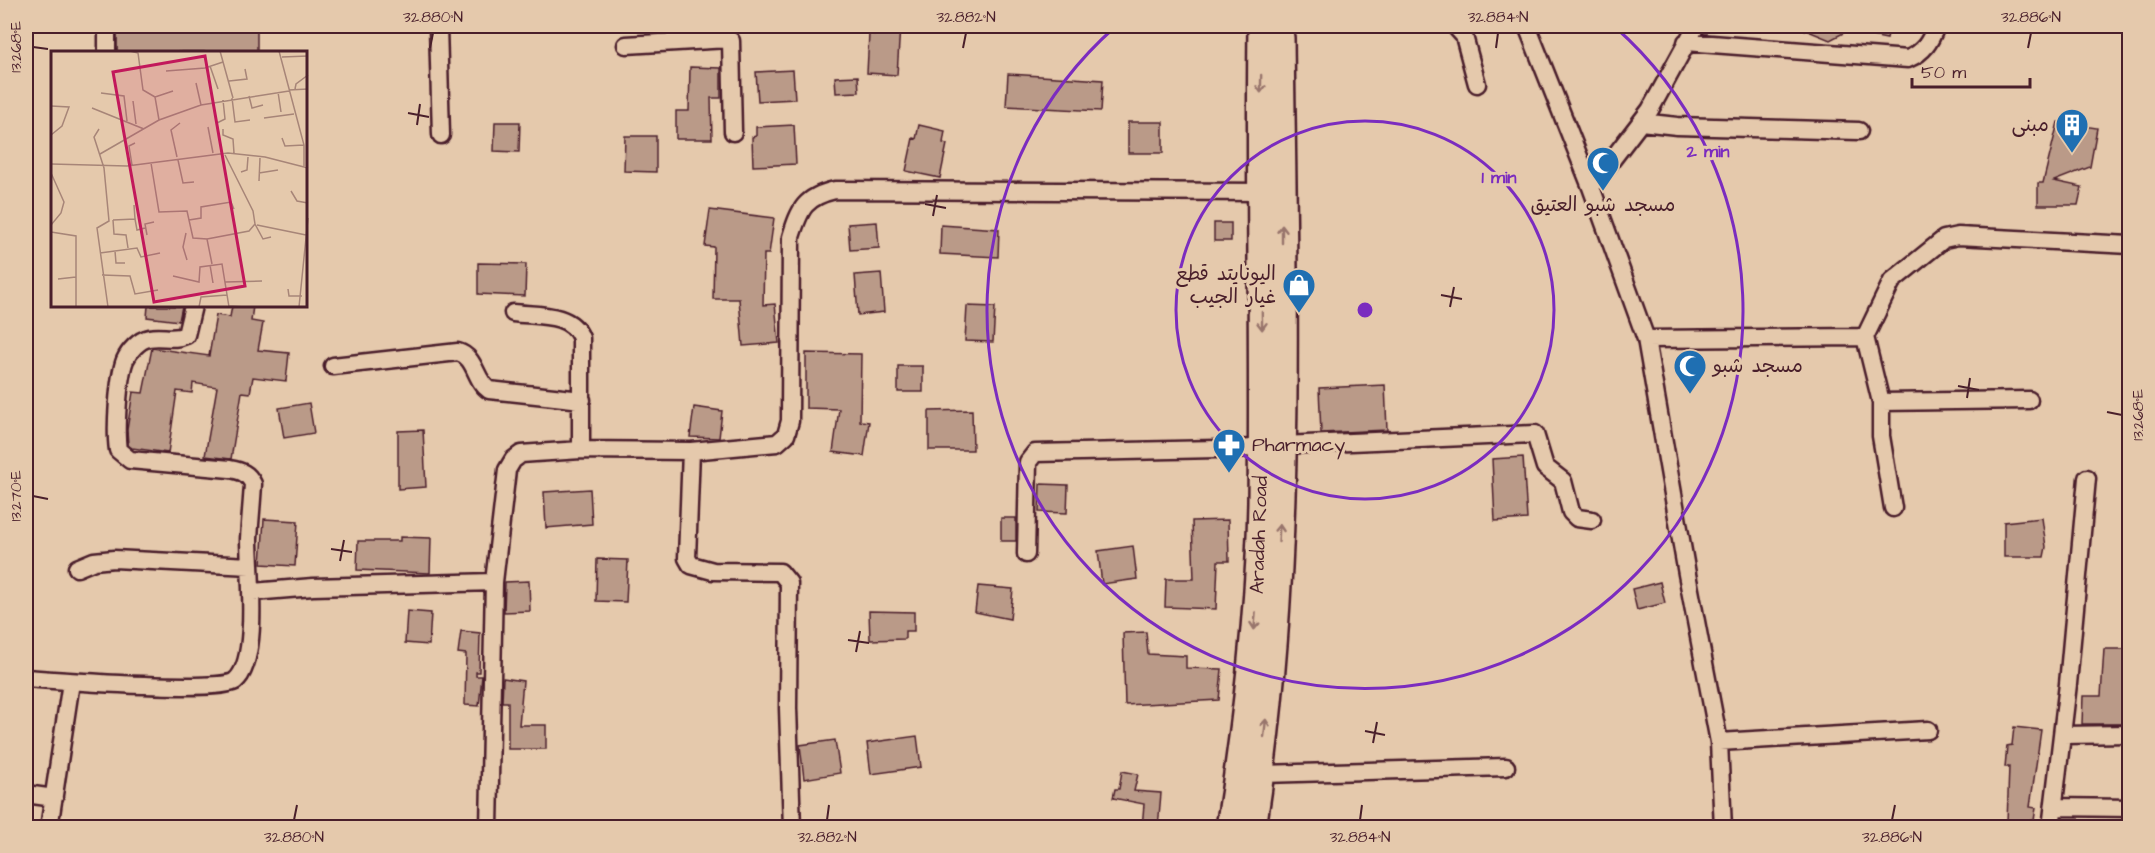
<svg xmlns="http://www.w3.org/2000/svg" width="2155" height="853" font-family="'Architects Daughter','Playpen Sans Arabic',sans-serif">
<style>
.building{fill:#ba9a88;stroke:#4a1f2b;stroke-width:1.5}
.lines{fill:none;stroke-linecap:round;stroke-linejoin:round}
.minor-casing{stroke:#4a1f2b;stroke-width:21}
.primary-casing{stroke:#4a1f2b;stroke-width:32}
.minor{stroke:#e5c9ac;stroke-width:16}
.primary{stroke:#e5c9ac;stroke-width:27}
.oneway{stroke:#98746c}
.ticks{fill:none;stroke:#4a1f2b;stroke-width:2}
.ring{fill:none;stroke:#7b2cbf;stroke-width:3}
.labels{text-anchor:middle;dominant-baseline:central;stroke-width:6;stroke-linejoin:round;paint-order:stroke}
.poi-label{font-size:20px;fill:#4a1f2b;stroke:#e5c9ac;text-anchor:end}
.street-label{font-size:20px;fill:#4a1f2b;stroke:#e5c9ac}
.inset-road{fill:none;stroke:#a78578;stroke-width:1.5}
.view{fill:#c2185b;fill-opacity:0.15;stroke:#c2185b;stroke-width:3}
.inset-edge{fill:none;stroke:#4a1f2b;stroke-width:3}
.centre{fill:#7b2cbf;stroke:#e5c9ac;stroke-width:3}
.ring-label{font-size:18px;text-anchor:middle;font-weight:bold;fill:#7b2cbf;stroke:#e5c9ac;stroke-width:6;stroke-linejoin:round;paint-order:stroke}
.neatline{fill:none;stroke:#4a1f2b;stroke-width:2}
.ticks-label{font-size:15px;text-anchor:middle;fill:#4a1f2b}
</style>
<rect width="100%" height="100%" fill="#e5c9ac"/>
<filter id="ink" filterUnits="userSpaceOnUse"><feTurbulence type="fractalNoise" baseFrequency=".0167" numOctaves="2"/><feDisplacementMap in="SourceGraphic" scale="12" xChannelSelector="R" yChannelSelector="G"/><feConvolveMatrix kernelMatrix="1 2 1 2 8 2 1 2 1" color-interpolation-filters="sRGB"/></filter>
<g filter="url(#ink)">
<path class="building" d="M117,26h82l-1,3 59,1v22h-140z
M881,26h19l-3,49 -30,-2 2,-39 11,1z
M1796,26h93l-2,13 -40,-8 -17,9z
M690,67l31,1v30h-10l1,41h-36v-28h13z
M793,70l2,29 -37,2 -2,-29z
M1008,74l95,6 -2,31 -95,-5z
M858,76l1,16 -23,1 -1,-16z
M495,122h25l-1,30 -25,-1z
M1128,122h35v31h-35z
M2058,122l39,6 -7,39 -36,14 28,6 -4,18h-40v-22h5z
M794,125l2,39 -43,2 -1,-29 4,-1v-9z
M919,125l26,6 -2,12 4,1 -7,34 -34,-7 7,-33 3,1z
M625,136h31v36l-32,-1z
M710,210l64,8 -5,36h-5l-1,51 12,-1 4,39 -36,3 -4,-47h-26l1,-52 -9,-1z
M877,222l2,26 -29,2 -2,-26z
M1214,223h17v18h-17z
M941,225l58,4 -1,28 -58,-3z
M478,263l48,1 -1,32 -47,-2z
M881,273l3,39 -26,3 -3,-40z
M148,306h34l-3,15 -32,-4z
M232,306h21l-2,15 12,2 -5,27 31,3 -3,28 -33,-4 -3,16 -8,-1 -11,67 -26,-3 12,-69 -24,-4 -1,10 -15,-2 -9,62 -36,-5 -4,-3 -1,-15 6,-38 10,1 9,-45 57,8 7,-41 14,2z
M967,306l28,1 -2,35 -28,-1z
M806,353l55,1 -1,67 9,1 -5,34 -31,-4 6,-43 -33,-1z
M898,366h25v26h-25z
M1385,385l2,45 -66,3 -2,-45z
M309,403l5,30 -30,5 -5,-30z
M694,407l28,4 -3,27 -29,-1z
M972,410l1,40h-44v-39z
M423,430l3,57 -28,2v-58z
M1523,457l4,62 -32,2 -3,-62z
M1040,484l28,1 -1,28 -28,-1z
M590,489l2,35 -46,4 -2,-36z
M1001,518h15v23h-15z
M2042,518l4,29 -2,10h-40v-35z
M264,519l34,2 -3,45 -34,-2z
M1228,520l1,41h-11l-2,48 -51,-2 1,-28h28l-2,-58z
M400,537l31,1 -1,35 -73,-3 1,-29h42z
M1133,546l4,33 -35,5 -4,-33z
M597,559l31,1 -2,42 -30,-1z
M529,581l1,30 -26,1 1,-30z
M1660,582l5,21 -28,7 -5,-21z
M978,586l35,3 -3,30 -35,-7z
M407,611l24,2 -2,32 -24,-2z
M869,611l45,1v19h-9v8l-35,1z
M461,631l19,2 -1,39h-3v4h6l-3,30 -14,-1 1,-51 -8,-1z
M1146,632l2,22 38,2v12l36,1 -3,31 -94,5 -2,-72z
M2104,649h26l-3,75h-45l1,-28h18z
M503,678l20,3 -4,44h27v24h-38v-47h-6z
M2014,727l27,3 -11,77 6,1 -2,12 -27,2 2,-55h-4l2,-21 5,-1z
M917,736l4,31 -50,7 -4,-31z
M835,740l5,33 -36,6 -4,-34z
M1122,771l16,3 -4,17 27,2 -3,35h-16l2,-24 -31,-6 2,-9h4z"/>
<g class="lines">
<g class="minor-casing">
<path id="minor" d="M107,26v26
M438,26l3,109
M688,26l1,15
M1455,26l9,10 13,48
M1527,26l64,161 55,152 41,235 32,168 4,86
M1686,42l222,17c16,-7 22,-17 28,-33
M626,45l102,-6 3,2 2,91
M1641,122l36,4 182,5
M1591,187l59,-77 46,-84
M513,313c24,3 58,-1 68,25v112
M1865,337l27,-56 52,-42 14,-3 172,9
M1646,339l219,-2 16,65v34l12,72
M333,366l125,-14c18,5 17,29 31,38l93,10
M1881,402l148,-2
M1283,445l252,-11 10,33 18,14 8,31 6,6 15,2
M691,451l-4,107 4,7 22,6 67,1 9,11 -1,125 4,120
M1026,554l2,-92 7,-9 227,-5
M77,568l17,-7 20,-2 136,7
M253,592l60,-5 181,-5 13,-112 6,-10 8,-6 14,-1 46,-3 110,1 86,-8 9,-8 4,-14 1,-184c9,-29 14,-40 44,-47l433,2
M26,678c28,2 194,15 209,3 25,-20 14,-112 14,-142 1,-18 3,-37 4,-55 -5,-11 -12,-13 -23,-15l-100,-9 -12,-10c-3,-20 0,-72 7,-90 4,-9 14,-20 24,-22 13,-3 24,3 37,-3l7,-29
M2062,735l68,-1
M1719,742l209,-12
M1260,774l246,-7
M26,794l28,4
M2054,807l76,1
M49,828l22,-146
M489,828l5,-246
M2051,828l17,-144 19,-206"/>
</g>
<g class="primary-casing">
<path id="primary" d="M1230,828c17,-108 30,-217 32,-326 2,-159 -2,-318 0,-476
M1252,828c41,-261 31,-527 28,-790"/>
</g>
<use href="#minor" class="minor"/>
<use href="#primary" class="primary"/>
</g>
<defs><path id="oneway-shaft" d="M-6 0H5M1.5-3L5.5 0L1.5 3" fill="none" stroke-width="1.6" stroke-linecap="round" stroke-linejoin="round" transform="scale(1.5)"/></defs>
<g class="oneway">
<use href="#oneway-shaft" transform="translate(1261 84) rotate(91)"/>
<use href="#oneway-shaft" transform="translate(1282 234) rotate(-90)"/>
<use href="#oneway-shaft" transform="translate(1262 321) rotate(89)"/>
<use href="#oneway-shaft" transform="translate(1279 533) rotate(-87)"/>
<use href="#oneway-shaft" transform="translate(1255 621) rotate(94)"/>
<use href="#oneway-shaft" transform="translate(1265 728) rotate(-84)"/>
</g>
</g>
<path class="ticks" d="M33,47l15,2M430,48l3,-15M963,48l3,-15M1496,48l2,-15M2028,48l3,-15M408,113l21,4M417,125l3,-21M925,204l21,4M933,216l4,-21M1441,295l21,4M1450,307l4,-20M1958,386l21,4M1967,398l3,-20M2107,412l15,3M33,496l15,3M331,549l21,3M340,561l4,-21M848,640l21,3M856,652l4,-21M1365,731l20,4M1373,743l4,-21M294,820l3,-15M827,820l2,-15M1360,820l2,-15M1892,820l3,-15"/>
<g class="ring">
<circle cx="1365" cy="310" r="189"/>
<path d="M1615 27A378 378 0 1 1 1115 27"/>
</g>
<defs>
<g id="building-pin" transform="scale(1.725)"><path d="M0 17L-7.5 6A9.5 9.5 0 1 1 7.5 6Z" fill="#1f6fb2" stroke="#e5c9ac"/><path d="M-4-6H4V6H1V3H-1V6H-4ZM-2.5-4.3h1.7v1.8h-1.7ZM.8-4.3h1.7v1.8H.8ZM-2.5-1h1.7V.8h-1.7ZM.8-1h1.7V.8H.8Z" fill="#fff"/></g>
<g id="mosque-pin" transform="scale(1.725)"><path d="M0 17L-7.5 6A9.5 9.5 0 1 1 7.5 6Z" fill="#1f6fb2" stroke="#e5c9ac"/><path d="M3.5-4.9A6 6 0 1 0 3.5 4.9A5 5 0 1 1 3.5-4.9Z" fill="#fff"/></g>
<g id="shop-pin" transform="scale(1.725)"><path d="M0 17L-7.5 6A9.5 9.5 0 1 1 7.5 6Z" fill="#1f6fb2" stroke="#e5c9ac"/><path d="M-5-2.5h2.3a2.7 3.5 0 0 1 5.4 0H5L5.5 6h-11ZM-1.5-2.5h3a1.5 2.3 0 0 0-3 0Z" fill="#fff"/></g>
<g id="pharmacy-pin" transform="scale(1.725)"><path d="M0 17L-7.5 6A9.5 9.5 0 1 1 7.5 6Z" fill="#1f6fb2" stroke="#e5c9ac"/><path d="M-2-6h4v4h4v4h-4v4h-4v-4h-4v-4h4Z" fill="#fff"/></g>
</defs>
<g fill-rule="evenodd">
<use href="#building-pin" x="2072" y="125"/>
<use href="#mosque-pin" x="1603" y="163"/>
<use href="#shop-pin" x="1299" y="285"/>
<use href="#mosque-pin" x="1690" y="366"/>
<use href="#pharmacy-pin" x="1229" y="445"/>
</g>
<g class="labels">
<g class="poi-label">
<text x="2049" y="125">مبنى</text>
<text x="1603" y="205" text-anchor="middle">مسجد شبو العتيق</text>
<text x="1276" y="274">اليونايتد قطع<tspan x="1276" dy="23">غيار الجيب</tspan></text>
<text x="1713" y="366" text-anchor="start">مسجد شبو</text>
<text x="1252" y="445" text-anchor="start">Pharmacy</text>
</g>
<g class="street-label">
<text transform="translate(1259 535) rotate(-88)">Aradah Road</text>
</g>
</g>
<g transform="translate(51 51)">
<rect width="256" height="256" fill="#e5c9ac"/>
<path class="inset-road" d="M79,0l8,2 5,37 12,7M169,0l13,47M228,0l25,94v23M231,6l26,-1M159,15l8,23M115,20l39,-3 18,-6M178,30l18,-2 -2,-10M145,32l5,22M244,38l1,-5 12,-9M238,39l19,-1M227,41l3,20M50,42l23,3 3,25M198,45l3,12 11,-3M181,47l3,24 15,-2M82,50l3,23M0,55l18,1 -7,19 -11,9M41,57l52,21M213,67l30,-4M108,69l-4,-23 18,-6M166,72l8,-4 -2,-19M157,76l5,26M48,78l-5,8 10,31 5,53 -12,7 11,79M172,78v6l10,4 1,14M231,87l3,8 19,-1M49,103l59,-34 42,-15 88,-14M174,104l28,56 2,13 8,15 8,-2M126,106l-6,-27 9,-7M127,109l5,23 11,-1M100,112l8,49 28,-1 6,27 14,1 5,25M0,113l76,2 101,-13 37,4 43,11M81,114l-3,-19 6,-3M190,121l6,-2 1,-13M0,122l13,29 -3,11 -10,12M208,122l19,-3M208,130l1,-23M240,140l6,10 11,2M84,168l2,11 8,-2M62,169l1,14 12,1 2,13M62,169l22,-1 -1,-14M138,169l12,-2v-11l30,-5 3,7M206,174l49,10M0,181l25,4v71M135,182l-3,14 4,13M96,184l-2,-11 9,-2M156,188l42,-8 6,-7M64,200l1,12h9M49,202l37,-5 4,9 19,-4M159,214l3,18M51,224l28,1 5,18 23,-4M122,225l26,6 1,-15 22,-3 7,43M7,228l18,-2M174,231l37,-1M237,238l1,7h13M177,255l18,1M148,256l2,-10 26,-2M248,256l9,-89"/>
<path class="view" d="M154,5l40,230 -91,16 -41,-230z"/>
<rect width="256" height="256" class="inset-edge"/>
</g>
<circle cx="1365" cy="310" r="9" class="centre"/>
<g class="ring-label">
<text x="1708" y="157">2 min</text>
<text x="1499" y="183">1 min</text>
</g>
<rect width="2155" height="853" fill="none" stroke="#e5c9ac" stroke-width="66"/>
<path d="M1912 78v9h118v-9" fill="none" stroke="#4a1f2b" stroke-width="3"/>
<text x="1921" y="78" font-size="18" fill="#4a1f2b" stroke="#e5c9ac" stroke-width="4.5" paint-order="stroke">50 m</text>
<rect x="33" y="33" width="2089" height="787" class="neatline"/>
<g class="ticks-label">
<text x="433" y="22">32.880°N</text>
<text x="966" y="22">32.882°N</text>
<text x="1498" y="22">32.884°N</text>
<text x="2031" y="22">32.886°N</text>
<text transform="translate(16 47) rotate(-90)" y="5">13.268°E</text>
<text transform="translate(2138 415) rotate(-90)" y="5">13.268°E</text>
<text transform="translate(16 496) rotate(-90)" y="5">13.270°E</text>
<text x="294" y="842">32.880°N</text>
<text x="827" y="842">32.882°N</text>
<text x="1360" y="842">32.884°N</text>
<text x="1892" y="842">32.886°N</text>
</g>
</svg>
